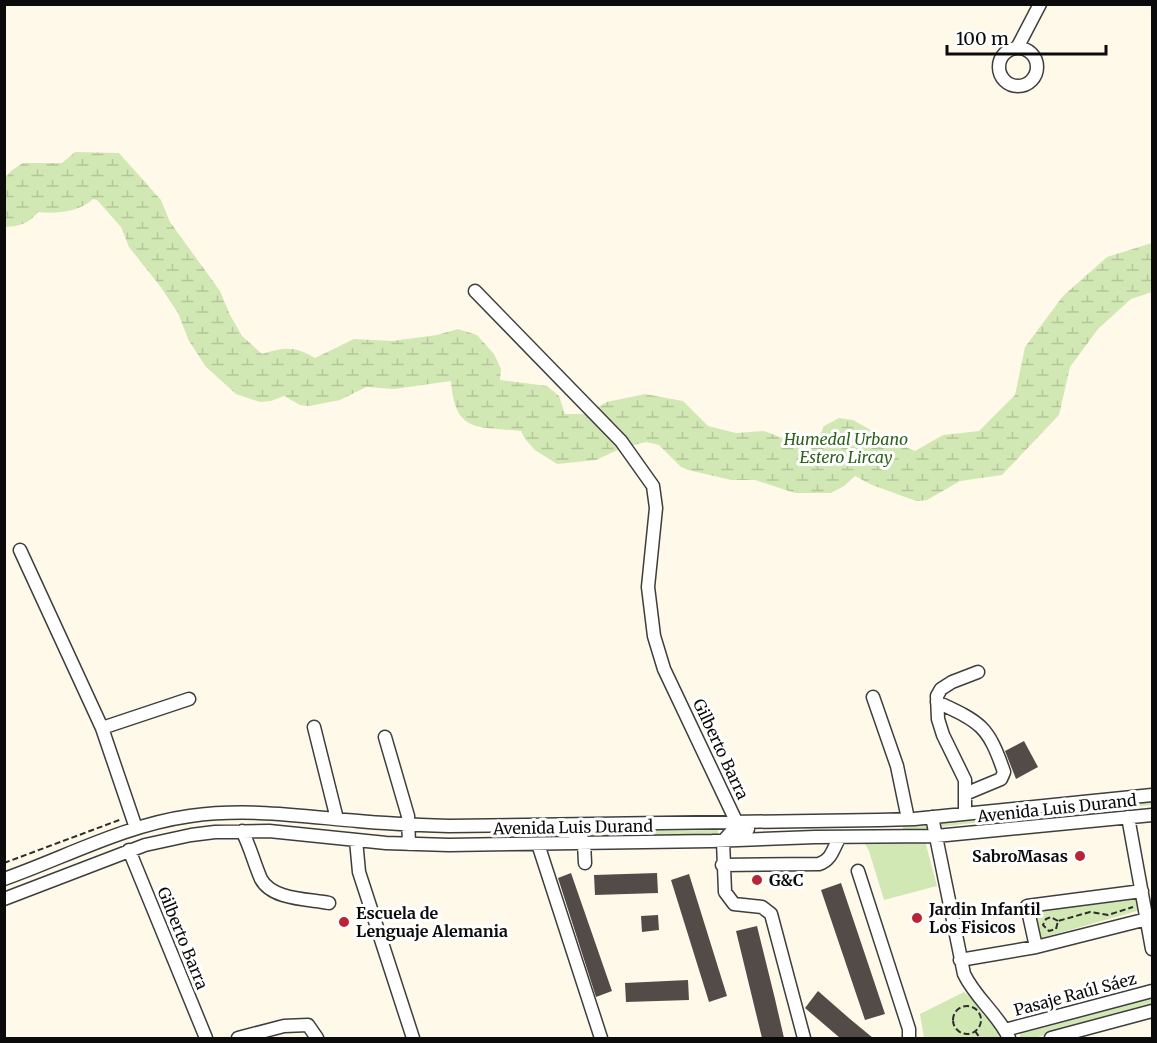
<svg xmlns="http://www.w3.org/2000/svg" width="1157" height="1043" font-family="Merriweather,serif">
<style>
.grass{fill:#d2e8b4}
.wetland{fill:url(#wetland-marsh)}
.building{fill:#534b48}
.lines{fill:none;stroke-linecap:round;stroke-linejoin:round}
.minor-casing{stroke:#3e3e3e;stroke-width:15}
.path{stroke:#2d2d2d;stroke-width:2;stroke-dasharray:6 3;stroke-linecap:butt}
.minor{stroke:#fff;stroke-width:12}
.poi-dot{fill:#b82635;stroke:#fff;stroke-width:2}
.labels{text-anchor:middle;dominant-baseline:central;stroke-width:6;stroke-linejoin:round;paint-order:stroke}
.park-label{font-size:16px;font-style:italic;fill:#2f611d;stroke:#fff}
.street-label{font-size:16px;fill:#0b0b0b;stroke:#fff}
.poi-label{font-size:16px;font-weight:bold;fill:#0b0b0b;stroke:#fff;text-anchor:start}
</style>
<defs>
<pattern id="wetland-marsh" width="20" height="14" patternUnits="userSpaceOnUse" patternTransform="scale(1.5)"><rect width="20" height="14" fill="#d2e8b4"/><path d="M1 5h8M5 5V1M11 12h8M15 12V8" fill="none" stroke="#b3c699"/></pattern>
</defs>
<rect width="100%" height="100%" fill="#fff9e9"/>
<path class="grass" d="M1152,798v7l-119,11 -110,13h-20v-4z
M718,830v6l-132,1v-6z
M863,840l62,1 12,45 -53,14 -15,-49z
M1136,895l3,10 -2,6 -99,28 -7,-28z
M964,992l25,21 14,25h-79l-4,-24z
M1149,994l3,3v5l-3,4 -115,32h-14v-7z"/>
<path class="wetland" d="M75,152l44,1 42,47 9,22 50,69 10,24 12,21 20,18c23,-7 33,-8 53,4l39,-19 38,2 45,-6 21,-6 19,6 17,19 7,15 -1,11 47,6 12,10 6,18h20l22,-12 38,-8 38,7 25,25 28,7 28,-2 40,15h11l9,-20 15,-8 14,2 37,21 25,10 28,-16 36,-4 36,-36 10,-48 38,-51 44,-39 45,-14v49l-21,7 -33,30 -28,38 -11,48 -57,60 -42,6 -33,19 -11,1 -44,-16 -17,-9 -11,10 -13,7h-36l-40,-13h-24l-43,-10 -7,-3 -22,-22 -13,-3 -24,6 -26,12 -39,4 -22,-14 -10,-11 -4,-8c-44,-5 -66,3 -70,-50l-57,8 -28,-2 -26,13 -31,6 -9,-1 -16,-9 -13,5 -11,1 -24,-8 -30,-27 -17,-26 -11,-28 -18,-27 -31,-39 -8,-20 -24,-27 -4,-1c-13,13 -37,15 -55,13 -10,12 -18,14 -33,15v-49l6,-7 12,-8h39z"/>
<path class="building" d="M1024,741l14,26 -22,12 -11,-28z
M571,873l41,118 -16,6 -38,-119z
M657,873l1,20 -63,2 -1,-20z
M689,874l38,122 -18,6 -38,-122z
M841,883l44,131 -20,6 -44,-130z
M658,915l1,15 -17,2 -1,-16z
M757,926l18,73 9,39h-22l-26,-107z
M688,980l1,20 -63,2 -1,-19z
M818,991l32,28 23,19h-33l-35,-30z"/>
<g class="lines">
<g class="minor-casing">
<path id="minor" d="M1017,48l23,-44
M999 67a19 19 0 1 1 38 0a19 19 0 1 1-38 0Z
M475,291l146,150 32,45 3,22 -8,79 6,49 10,33 72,152
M20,550l82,178 34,100
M873,697l24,69 11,53
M937,702c43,20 51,23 67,70l-3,7 -36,15
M314,727l23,92
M102,728l87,-29
M385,737l23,79 1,28
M965,813v-33l-22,-45 -5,-16 -1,-23 4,-7 11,-7 26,-10
M932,817l32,157c12,25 34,40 45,64
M1128,817l24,132
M748,829l-15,1 -10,11 2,51 9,12 28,3 9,7 33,124
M242,831c8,15 12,32 19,48 11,21 48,20 68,24
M561,831h9l9,3 5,9 1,20
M356,840l3,32 54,166
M538,844l63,194
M129,850l77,188
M722,865l97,-1c13,-4 14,-16 21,-27
M858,871l51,158v9
M4,879c62,-22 121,-54 186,-63 58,-8 110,0 168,5 31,3 61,4 91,5l430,-6 35,-1 238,-24
M4,899l141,-54 46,-10 24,-3 54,-1 117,12 63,2 263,-4 103,-4 121,-1 216,-21
M1036,947l-9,-41 115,-15
M960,960l76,-13 111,-28
M1005,1030l147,-39
M238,1038l46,-12 24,-1 9,13
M1051,1038l101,-27"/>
</g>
<path class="path" d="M4,863l118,-44
M1058,921l-7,-4 -5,2 -3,6 6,6 7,-2 2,-8 32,-9 18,3 25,-8
M953 1020a14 14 0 1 1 28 0a14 14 0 1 1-28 0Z
M975,1031l5,7"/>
<use href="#minor" class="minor"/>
</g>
<g class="poi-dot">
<circle cx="1080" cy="856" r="6"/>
<circle cx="757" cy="880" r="6"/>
<circle cx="917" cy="918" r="6"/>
<circle cx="344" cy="922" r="6"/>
</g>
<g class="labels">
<g class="park-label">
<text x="846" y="439">Humedal Urbano<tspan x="846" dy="18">Estero Lircay</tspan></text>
</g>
<g class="street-label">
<text transform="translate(721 749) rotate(65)">Gilberto Barra</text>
<text transform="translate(1057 808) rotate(-6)">Avenida Luis Durand</text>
<text transform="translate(573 827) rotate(-1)">Avenida Luis Durand</text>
<text transform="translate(183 938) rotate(68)">Gilberto Barra</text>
<text transform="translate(1075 994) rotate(-15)">Pasaje Raúl Sáez</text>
</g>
<g class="poi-label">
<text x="1068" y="856" text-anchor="end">SabroMasas</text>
<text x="769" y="880">G&amp;C</text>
<text x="929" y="909">Jardin Infantil<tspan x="929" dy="18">Los Fisicos</tspan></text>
<text x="356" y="913">Escuela de<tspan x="356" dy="18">Lenguaje Alemania</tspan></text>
</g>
</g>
<rect width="1157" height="1043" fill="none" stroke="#0b0b0b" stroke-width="12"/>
<path d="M947 45v9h159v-9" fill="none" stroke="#0b0b0b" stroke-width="3"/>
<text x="956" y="45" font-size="18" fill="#0b0b0b" stroke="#ffffff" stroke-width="4.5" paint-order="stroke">100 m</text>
</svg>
